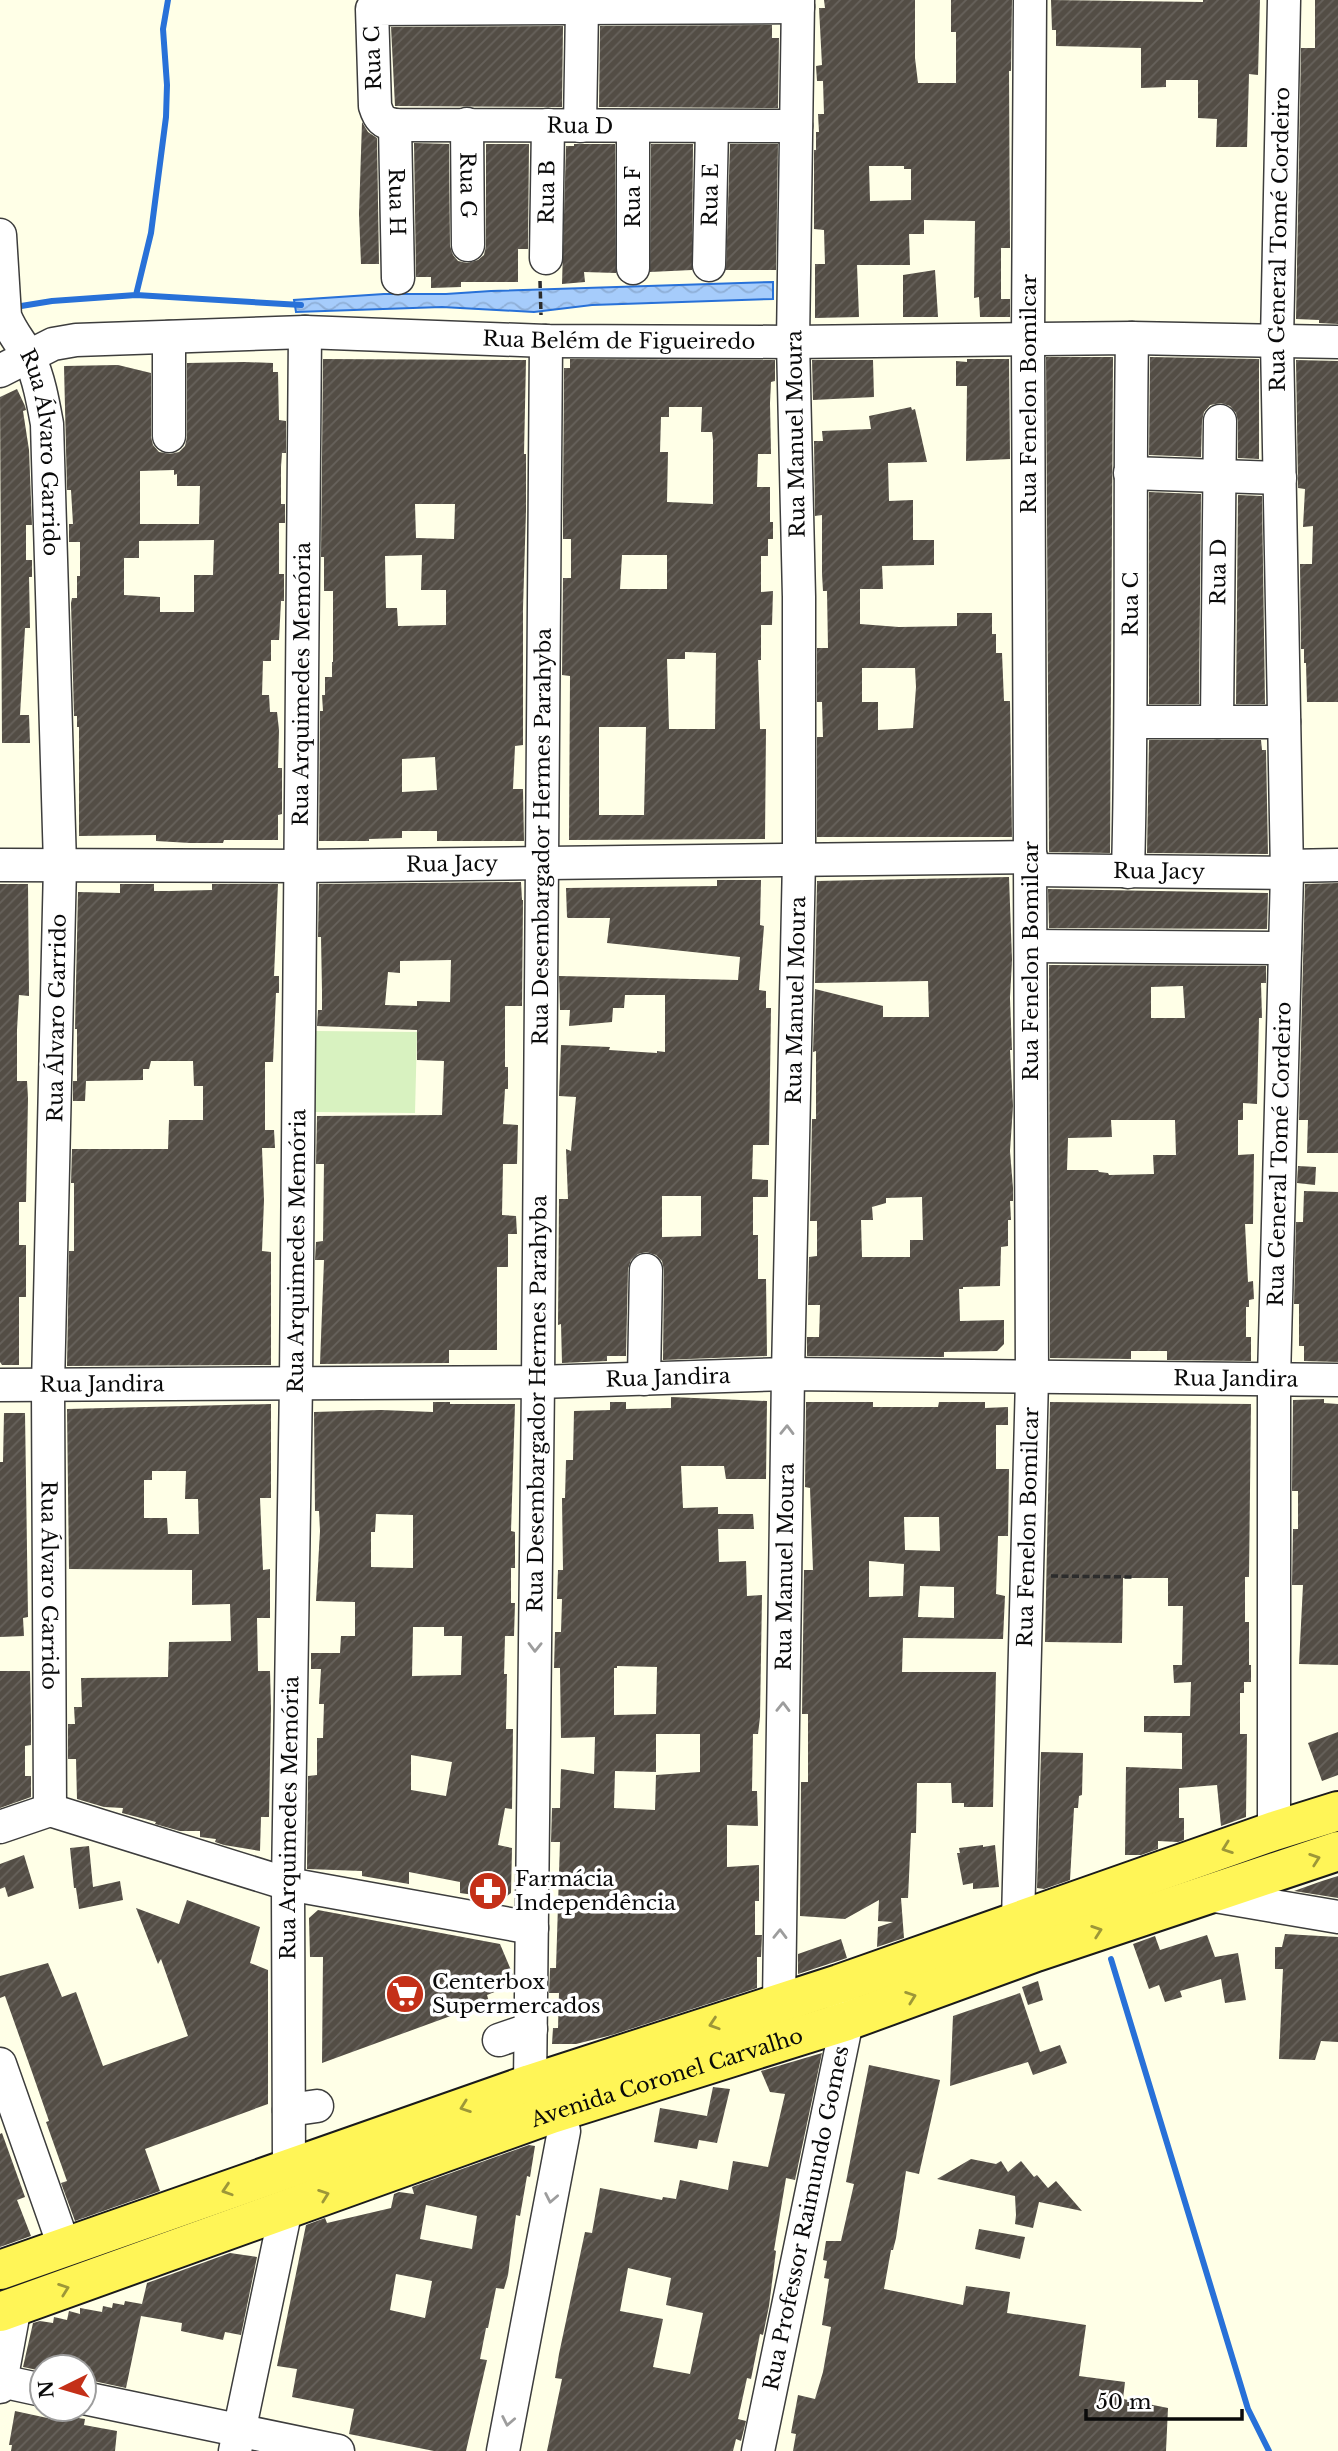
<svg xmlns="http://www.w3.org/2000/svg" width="1338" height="2451" font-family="'Libre Baskerville',serif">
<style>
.pitch{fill:#d8f2c0}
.water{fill:url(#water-waves);stroke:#2871d8;stroke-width:2}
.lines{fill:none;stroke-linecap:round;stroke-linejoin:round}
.stream{stroke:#2871d8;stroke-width:6}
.building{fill:url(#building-hatch);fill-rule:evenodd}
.minor-casing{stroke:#3d3d3d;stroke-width:35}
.major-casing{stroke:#1b1b1b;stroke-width:42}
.path{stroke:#2c2c2c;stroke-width:3.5;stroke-dasharray:7 3.5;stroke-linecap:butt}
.minor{stroke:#fff;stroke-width:32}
.major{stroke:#fff557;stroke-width:38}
.oneway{stroke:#9d9d9d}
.oneway2{stroke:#9d9738}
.labels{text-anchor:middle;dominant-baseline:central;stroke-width:7;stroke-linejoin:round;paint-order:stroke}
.street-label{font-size:21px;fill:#0a0a0a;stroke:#fff}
.poi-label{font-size:21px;fill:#0a0a0a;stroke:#fff;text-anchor:start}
</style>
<defs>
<pattern id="water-waves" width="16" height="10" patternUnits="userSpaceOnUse" patternTransform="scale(1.75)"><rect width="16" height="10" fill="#a6ccfb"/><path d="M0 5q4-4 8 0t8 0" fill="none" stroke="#8eaed6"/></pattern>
<pattern id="building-hatch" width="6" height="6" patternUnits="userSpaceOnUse" patternTransform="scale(1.75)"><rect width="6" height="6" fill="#534d45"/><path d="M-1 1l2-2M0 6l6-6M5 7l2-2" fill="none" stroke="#67625c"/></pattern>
</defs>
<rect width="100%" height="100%" fill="#ffffe7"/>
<path class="pitch" d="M316,1031l101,1 -2,81 -100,-1z"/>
<path class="water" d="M773,282v17l-181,6 -58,7 -92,-5 -146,5 -2,-12 90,-6h62l45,-3z"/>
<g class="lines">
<path class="stream" d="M136,295l15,-62 15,-116 1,-32 -4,-56 5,-29
M15,307l37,-6 84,-6 165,10
M1111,1959l137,450 21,42"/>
</g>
<path class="building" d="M824,0h91v58l3,25h38v-51h-5v-32h61l-1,71h-2l1,177h-9v51h9v18h-30l-1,-20 -5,1 1,-77 -51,-1v14h-15l1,31h-53l2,52 -44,1v-54h10l-1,-34 -10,-1v-79h2v-18h3l-1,-18h6l-1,-33h-6l-1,-15 6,-1 -3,-57h6zM869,166h35v3h7v31l-41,1z
M1051,0l152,2v-2h57l-2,75 -9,-1 -2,73h-31l1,-28 -19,-1v-38h-32v7l-25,1v-40l-85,-2v-16h-4z
M1315,0h23v324l-19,-1v-3l-23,-1 5,-271h14z
M772,25v13h7l-1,70 -179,-1 1,-81z
M563,26l-1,81 -167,-1 -4,-79z
M362,122l6,10 9,6 2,126h-18l-2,-50z
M414,143l35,1 1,102 3,9 5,6 9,2 11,-3 6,-5 2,-9v-102h43l-1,105h-10v33h-57v5l-30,1v-11h-15z
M574,144h41l1,129 -32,-1 1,10 -23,2 4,-138h8z
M651,144h42l-1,126 -42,2z
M730,144h48l-2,126h-50z
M935,270l3,47h-35v-42z
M1046,357h67l-3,496 -61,-1z
M1150,357l109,2v100l-21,-1v-37l-2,-8 -6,-7 -9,-3 -11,2 -6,7 -2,9 -1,36 -52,-2z
M323,359l203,1 -2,94h2v57l-3,97v137l-8,1 -2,43h10l1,52h-87v-10h-35v7l-33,1v2h-50l1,-130h3l-1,-16h3v-18h7v-15h1v-71h-9v-34h-3zM415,504h40l-1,35 -38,-1zM422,555l-1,35h25v35l-48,1 -1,-18h-11l-1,-52zM435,757l2,33 -35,2v-33z
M570,359l205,1v21l-4,1 -1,21 1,51h-13l-1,33h13v35h3v17h-5v17h-7v36l12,-1 -1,34h-11v35h-3l2,69h6l-1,110 -196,1 1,-164 -8,-1 1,-97h8v-39h-8v-34l1,-137h6zM669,407h33l-1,25h11l1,8v64l-46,-2 1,-50h-8l1,-35h8zM622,555h45v34h-47zM685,652l31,1 -1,76h-46l-2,-70h18zM599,727h47l-2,88h-45z
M967,359h42l1,100 -44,2 1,-75h-11v-25l11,1z
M812,360h61l1,37 -61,3z
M1296,360l42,1v341h-31l-1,-39h-2v-14h-3l-1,-85h12l1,-38 -10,1 2,-38 -7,-1z
M245,362l28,1v9h5l1,48 7,1v32h-4l-1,14v37h4v19h-6v51h5v27h-3l-2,39h-8v21h-8l-1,34h7l1,17h7l2,18 -1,38h4v46l-4,1v25h-54l-1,3h-33l-34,-2v-6l-77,1v-109h-2v-11h-3l-3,-113 1,-5h5v-22h3v-34h-11v-18h4l-2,-34h-4l-3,-124 54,-1 33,8v64l2,8 6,7 11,2 9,-2 6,-6 2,-9v-74zM174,470v5l3,-1v12h23l-1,38h-59v-53zM214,540l-1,35h-19v37h-34v-15l-36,-2v-37h15v-17z
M17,389l8,17 1,4 -3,1 6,39 3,75h-6v35h6v17h-3l1,51h-5l-5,87h9l1,28h-28l-2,-346z
M911,407l1,3 3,-1 12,53 -39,1 1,38 24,-1v40h21v25l-52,1 1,23h-23v35l39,3 58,-1v-13h35v21h4v19h6l2,48h6l2,136h-195v-100h6l-1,-35h-5v-54h11l-1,-57h-4l-1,-17v-59l-7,1 -1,-75h9l-1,-10 49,-2 -2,-13zM862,668h53l1,19 -3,41 -35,2v-28h-16z
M1149,492l52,2 -2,210h-50z
M1238,495l24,1 3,208h-29z
M1149,740h112l1,10h4l2,104 -121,-1z
M1009,877l3,83 -2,38 2,52h-2l3,56 -3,45 3,37v13h-3l1,19h-3v26l-7,1 -1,39 -37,1v2h-4l1,32 44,-1v24l-7,7 -53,1v5l-137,-1v-19h12l1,-32h-12l1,-48 8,-1v-35h-7l2,-102h4v-68l-3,1 2,-63 68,17v11h46l-1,-36 -113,2 2,-102zM922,1197l1,43h-13v17h-48l-1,-37h12l-1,-13 14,-4v-5z
M717,880h44l-1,45 4,1 -5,64 7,1v17h5l-2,137h-16l-1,34 16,1v17h-15v38h5v44h8l1,77 -104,4 1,-90 -2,-9 -6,-6 -10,-3 -8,2 -7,6 -3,9 -2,87h-19v5l-45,2 -1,-39 -3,1 1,-126h9l-2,-50 5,2 5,-54 -17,-1 2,-51 49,2 -1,3 48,3v-2l8,1v-57h-40l-1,13h-11l-1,14 -43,4 1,-16h-10l-1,-34 179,4 2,-23 -133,-14 3,-25h-42l-1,-1 -1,-29 151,-2zM662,1196h39v40l-39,1z
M521,882l1,18h1l-1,106h-17v61h3v22h-3l-2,35 15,1 -1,39h-14l-1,51 14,1 1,18h-9v33h-11v83h-48v13l-129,1 4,-104h-9l1,-18 7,-1 1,-77h-8l1,-48 125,-1 2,-54 -27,-1v-30l-100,-4 1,-16h4v-19l-1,-54h-3l1,-53zM451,960l-1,42 -33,-1v5l-32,-1 3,-33 12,1v-12z
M1338,883v270h-31l1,-33h-9l6,-236z
M0,884h28l1,112 -10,-1 -2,35v51h10l1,17 -2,104h-7v43h7v52h-7v68h-17l-2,-3z
M120,884h34v7h17l41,-1v-6h66l-4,92h5v17h-3l-3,69h-8v68h9l1,18h-13l2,52 -2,51 9,1v113l-204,1 2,-115h5v-68h-3l1,-34h96l1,-29h34v-34h-9l-1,-25h-42l-2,8h-6v11l-57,1 -1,20h-12v-20h4v-52h-2l3,-137 42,1z
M1048,889l220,4 -1,36 -218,-1z
M1049,965l217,1v17h-5l1,35h-3l-2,86 -14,-1v17h-5v35l16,-1 -1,70h-8l3,58 5,-1 1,18 -5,1v7h-3v30h5v24l-84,-1v-9h-36v8l-81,-1zM1183,986l2,32h-34v-31zM1111,1120h64l1,35h-23l1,19 -45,1 -1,-2 -9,-1 -1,-2h-31l1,-32 44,-1z
M1298,1166l18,1 -1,18 -18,-2z
M1304,1191l34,1v170l-34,-1v-15h-5v-42h-5l2,-82h7z
M671,1397l96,4 -1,78h-40l-2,-13h-43l2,42 35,-1v7h35l1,15h-36l1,33 27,-1 1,35 15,-1 -2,122 -2,17h-5l-1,57h5l1,35 -31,-1v42l32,-2v36h-4v34h7l-1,22h-4v31l-145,47 -36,9h-24l1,-16h5l1,-35h-10l1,-25h6l4,-126h-9l1,-34h8l1,-39 33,5 1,-37 -34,1 -1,-70h-6l1,-36h6l1,-33h-5l1,-29h5l-1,-72h3l1,-38h7l1,-49 36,-1v-8h16v7l45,-1zM617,1666l40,1 -1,47 -42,1v-47h3zM656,1734h44v38l-44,3 -1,35 -41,-2 1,-37 41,1z
M1324,1399v4l14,1v261l-39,-1 4,-79h-11l1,-56h5v-38h-6l1,-91z
M433,1402h17v2h65l-4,127 4,1v36h-4v35h4l-1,33h-9l-1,38h3l-1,55h7l-1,80 -7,-1 -7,37 14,3 -1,45 -8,6 -43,-6v-11l-51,-10v12l-47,-8v-5l-55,-2 1,-93 9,-1v-37h6l1,-34h-5l2,-35h-10v-16h29l1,-17h14v-34l-39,-1 4,-70 -1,-20h-4l-1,-99 67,-2 52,2zM376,1514l37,1v53l-42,-1v-35h4zM413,1627h31v9h18l-1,39 -49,1zM411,1755l41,7 -6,34 -35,-6z
M806,1402h67v5h65l1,-5h46v6l23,-1v18h-12v44h13l-1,67h-10l-2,58 9,2 -2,43 -100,-1 -1,34h94l-3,135h-29v-4h-12l-1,-20h-34l-1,50h-5l-3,65h-7l3,40 -27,9 1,-20 15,-5 -15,-1 1,-21 -34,19 -45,-3 1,-134h7v-68h-6l2,-144h9l-3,-82 -5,-1zM904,1517h35l1,34 -35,-1zM869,1561l35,3 -1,32 -34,1zM920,1586l34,1v31l-36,-1z
M1050,1402l201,2 -2,173h-4v45h4v43h2v17h-7v11h-4v41h7l-1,83 -25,9 -4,-41 -38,3v30h5v22l-6,2 -20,-1v8l-17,6h-16l1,-88 56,2v-36l-38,-1v-16h46l1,-34 -17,1 -1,-18h9l1,-59h-15v-28h-45l-1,65 -77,-1z
M271,1404v94h-11l3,72 7,-1v49h-13l1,53h12l1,37 -2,109h-8l-1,34 -36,-6 -9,-3 1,-3 -16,-2v-6h-20l-25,-7 1,-2 -34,-9 1,-5 -19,-1 -27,-8 -1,-40h-8v-35h7l-1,-17h8l-1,-29 87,-1 1,-35 62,-1 -1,-37 -38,1v-35l-123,-1 -2,-160zM152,1471h34l-1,28h13l1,35h-31l-1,-16h-23v-38h8z
M4,1413h21l3,204 -5,1 1,18 -24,1v-175h3z
M0,1671h30l1,47v27l-6,1v30h6v21l-31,11z
M1338,1732v43l-16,6 -14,-38z
M1041,1752l42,1 -1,42 -3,1 -1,12h-4l-4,72 -26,9 -7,-1z
M983,1845v2l12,-2 4,42 -26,2v-6l-10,2 -6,-32h3l-1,-5z
M89,1846l4,41 27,-6 3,19 -44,9 -3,-21h-2l-4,-40z
M24,1855l10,33 -26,9 -3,-10 -5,2v-25z
M1338,1876v22l-44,-7 28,-10z
M187,1900l73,27 -10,36 18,7v134l-123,45 15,42 -85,30 -14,-38 6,-2 -21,-59 3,-1 -17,-49 -27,-76 -5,2v-22l48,-13 14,34 14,-5 27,74 85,-30 -27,-77 -3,5 -22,-56 43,16z
M318,1910l182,34 13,31 -9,4 3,8 -20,8 2,7 -167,61 1,-106h-13l-1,-39z
M1285,1934l53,3v105l-17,-1 -6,19 -36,-1 4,-90h-8v-22h7z
M1207,1935l8,22 23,-4 8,47 -21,3 -4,-24 -41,12 2,6 -17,5 -6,-17 -10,4 -16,-45 22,-8 5,14z
M841,1939l6,19 -49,16v-20z
M1038,1981l5,19 -15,5 -6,-18z
M1020,1993l20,59 20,-7 7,18 -34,12 -5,-13 -78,24 3,-70z
M822,2053l-27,127 -9,-2 -12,72 2,1 -7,55 -6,29 -3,-1 -9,45 -4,-1 -9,41 8,2 -5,20 -5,-2 -3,12h-186l15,-72 -7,-1 4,-24 26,-122 7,1 8,-45 62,12 1,-3 13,2 4,-19 48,10 5,-29 35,6 17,-73 -15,-2 -9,-21zM628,2268l43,10 -5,27 37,8 -13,61 -37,-7 10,-48 -43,-8z
M869,2065l71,15 -21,94 -13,-3 -10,67 -3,12h-2l-7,39 79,16 3,-19 44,6 -3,21 79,12 -7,51 46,6 -2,17 45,9 -2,43h-373l3,-17 -5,-1 7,-38 17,4 8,-27 8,-45 -9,-2 7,-46 -5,-1 3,-17 -4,-1 3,-19h15l13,-57 -8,-2z
M713,2087l17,2 -13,54 -18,-3 -2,9 -43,-7 6,-34 47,8z
M2,2133l23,64 -8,3 14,36 -31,11v-113z
M529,2145l6,1 -5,31 -3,-1 -7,40 -4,-1 -8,60 -4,14 -8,-1 -8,40h-2l-6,31 7,1 -21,91h-32l-85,-17 5,-25 -62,-12 5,-28 -20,-3 29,-141 19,-7 2,5 64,-15 3,-14 5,-2 15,2 -2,-7zM426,2205l51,11 -5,33 -52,-10zM396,2274l36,7 -7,37 -35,-8z
M971,2159l25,5 5,-3 7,11 13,-11 13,16 3,-2 11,13 8,-7 26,30 -43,-9 -6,26 -18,-4 1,-9 -1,-19 -78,-17z
M979,2229l46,8 -5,22 -45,-10z
M230,2253l27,4 -16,78 -16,-3 -2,8 -42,-9 1,-8 -41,-7 -15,72 -42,-9v-12h-42v4l-19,-4 10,-44 7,-2 13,2 1,-6 13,3 2,-9 11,3v-6l22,4 1,-6 9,2 1,-5 11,2 1,-4 17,3 5,-21z
M15,2411l37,8 1,-5 32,5 -1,6 33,6 -2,20h-104l1,-6h-3z"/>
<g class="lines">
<g class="minor-casing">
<g id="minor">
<path id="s1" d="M467,124l1,121"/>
<path id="s2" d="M395,125l3,153"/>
<path d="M580,126l2,-119"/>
<path d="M633,126v142"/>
<path d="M796,126l-401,-1c-12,-2 -16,-6 -20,-19l-3,-97 426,-2"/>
<path id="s3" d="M0,235l5,81c7,18 17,27 25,43 9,20 13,43 17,65l13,441 -12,521 2,424"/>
<path id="s4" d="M546,258l2,-133"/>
<path id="s5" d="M709,265l3,-138"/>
<path id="s6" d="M0,371l53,-27 23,-4 229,-8 241,9 247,1 339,-4 206,4"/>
<path d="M169,436v-99"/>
<path d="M1130,473l150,5"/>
<path d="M1132,722h152"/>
<path id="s7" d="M1217,722l3,-301"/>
<path id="s8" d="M0,865l300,1 731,-9"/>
<path d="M1287,866l51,-1"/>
<path id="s9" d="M1031,870l256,3"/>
<path id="s10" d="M1128,872c5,-178 1,-356 4,-534"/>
<path d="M1031,946l254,2"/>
<path d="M644,1379l2,-109"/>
<path id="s11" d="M0,1385l538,-3 250,-8 550,6"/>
<path d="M0,1827l50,-17 238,74 244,44"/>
<path id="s12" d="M1274,1831v-452l13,-506 -10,-532 7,-341"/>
<path d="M1209,1895l129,22"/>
<path id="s13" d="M1018,1921l14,-543 -4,-1039 2,-339"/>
<path id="s14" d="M779,2003l9,-629 11,-515v-262l-6,-255 5,-342"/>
<path d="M499,2040l32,-11"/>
<path d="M0,2064l64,182"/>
<path d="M289,2110l28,-4"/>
<path id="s15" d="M289,2170l-1,-286 8,-502 9,-1050"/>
<path d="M1,2381l41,9"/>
<path d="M0,2387l15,-81"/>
<path d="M84,2398l254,53"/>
<path d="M235,2451l51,-242"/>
<path id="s16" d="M503,2451l61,-320 -34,-47 8,-702 8,-1041"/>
<path id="s17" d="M758,2451l89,-430 -5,-21"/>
</g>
</g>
<g class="major-casing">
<g id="major">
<path d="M0,2270l530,-186 309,-100 435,-153 64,-20"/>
<path id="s18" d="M0,2312l551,-198 296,-93 189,-69 302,-101"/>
</g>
</g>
<path class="path" d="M540,281l1,34
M1051,1576l82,1"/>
<use href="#minor" class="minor"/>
<use href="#major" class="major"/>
</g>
<defs><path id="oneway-chevron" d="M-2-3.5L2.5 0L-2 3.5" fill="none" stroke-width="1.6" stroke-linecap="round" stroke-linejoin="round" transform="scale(1.75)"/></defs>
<g class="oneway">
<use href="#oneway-chevron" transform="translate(787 1430) rotate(-89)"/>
<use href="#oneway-chevron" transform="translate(535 1647) rotate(91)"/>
<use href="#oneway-chevron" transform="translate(783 1707) rotate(-89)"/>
<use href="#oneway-chevron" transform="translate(780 1934) rotate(-89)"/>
<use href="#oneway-chevron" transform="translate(551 2198) rotate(101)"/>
<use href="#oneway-chevron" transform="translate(508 2421) rotate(101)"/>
</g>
<g class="oneway2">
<use href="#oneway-chevron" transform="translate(1227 1848) rotate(160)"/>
<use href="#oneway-chevron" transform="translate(1315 1859) rotate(-19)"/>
<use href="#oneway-chevron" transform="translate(1097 1931) rotate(-19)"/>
<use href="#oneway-chevron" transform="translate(911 1997) rotate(-20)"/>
<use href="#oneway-chevron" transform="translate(714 2024) rotate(162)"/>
<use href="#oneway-chevron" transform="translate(465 2107) rotate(160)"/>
<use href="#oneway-chevron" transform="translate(227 2190) rotate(162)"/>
<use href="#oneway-chevron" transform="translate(324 2195) rotate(-20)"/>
<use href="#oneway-chevron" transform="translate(64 2289) rotate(-20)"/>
</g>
<defs>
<g id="pharmacy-disc" transform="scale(2.0125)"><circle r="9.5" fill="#c43018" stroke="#fff"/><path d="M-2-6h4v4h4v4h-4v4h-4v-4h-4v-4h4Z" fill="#fff"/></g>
<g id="supermarket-disc" transform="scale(2.0125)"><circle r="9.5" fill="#c43018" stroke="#fff"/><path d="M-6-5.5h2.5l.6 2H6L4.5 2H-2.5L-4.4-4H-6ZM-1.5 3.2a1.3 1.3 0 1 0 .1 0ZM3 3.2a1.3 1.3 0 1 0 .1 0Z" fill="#fff"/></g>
</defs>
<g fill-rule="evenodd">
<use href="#pharmacy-disc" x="488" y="1891"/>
<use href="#supermarket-disc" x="405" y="1994"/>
</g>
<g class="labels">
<g class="street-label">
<text transform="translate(373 58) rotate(-92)">Rua C</text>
<text transform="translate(580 126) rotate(1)">Rua D</text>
<text stroke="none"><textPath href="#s1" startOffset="61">Rua G</textPath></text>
<text stroke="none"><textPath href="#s4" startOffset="66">Rua B</textPath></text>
<text stroke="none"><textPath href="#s5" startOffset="70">Rua E</textPath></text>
<text transform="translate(633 197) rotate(-90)">Rua F</text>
<text stroke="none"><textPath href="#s2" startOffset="77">Rua H</textPath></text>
<text stroke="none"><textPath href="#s12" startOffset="1592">Rua General Tomé Cordeiro</textPath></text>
<text stroke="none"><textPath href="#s6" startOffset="626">Rua Belém de Figueiredo</textPath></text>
<text transform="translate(1029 394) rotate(-90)">Rua Fenelon Bomilcar</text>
<text transform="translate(796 434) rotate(-91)">Rua Manuel Moura</text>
<text stroke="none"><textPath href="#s3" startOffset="226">Rua Álvaro Garrido</textPath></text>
<text stroke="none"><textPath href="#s7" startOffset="150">Rua D</textPath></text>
<text stroke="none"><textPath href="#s10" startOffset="268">Rua C</textPath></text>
<text stroke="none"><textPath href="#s15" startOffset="1486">Rua Arquimedes Memória</textPath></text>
<text stroke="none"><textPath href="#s16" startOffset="1631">Rua Desembargador Hermes Parahyba</textPath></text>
<text stroke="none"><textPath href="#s8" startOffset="452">Rua Jacy</textPath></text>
<text stroke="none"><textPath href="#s9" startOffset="128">Rua Jacy</textPath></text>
<text transform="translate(1031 961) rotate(-90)">Rua Fenelon Bomilcar</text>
<text stroke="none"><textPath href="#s14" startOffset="1003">Rua Manuel Moura</textPath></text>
<text transform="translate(57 1018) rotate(-89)">Rua Álvaro Garrido</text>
<text stroke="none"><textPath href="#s12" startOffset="677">Rua General Tomé Cordeiro</textPath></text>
<text stroke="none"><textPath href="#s15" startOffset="919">Rua Arquimedes Memória</textPath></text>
<text stroke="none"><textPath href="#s11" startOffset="668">Rua Jandira</textPath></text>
<text stroke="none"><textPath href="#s11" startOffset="1236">Rua Jandira</textPath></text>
<text stroke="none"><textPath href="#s11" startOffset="102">Rua Jandira</textPath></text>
<text stroke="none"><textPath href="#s16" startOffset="1064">Rua Desembargador Hermes Parahyba</textPath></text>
<text stroke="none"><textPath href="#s13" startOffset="394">Rua Fenelon Bomilcar</textPath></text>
<text stroke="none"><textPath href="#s14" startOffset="436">Rua Manuel Moura</textPath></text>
<text stroke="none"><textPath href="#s3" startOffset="1360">Rua Álvaro Garrido</textPath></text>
<text stroke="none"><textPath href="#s15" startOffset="352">Rua Arquimedes Memória</textPath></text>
<text stroke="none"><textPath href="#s18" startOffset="707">Avenida Coronel Carvalho</textPath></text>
<text stroke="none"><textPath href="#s17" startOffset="238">Rua Professor Raimundo Gomes</textPath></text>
</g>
<g class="poi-label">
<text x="515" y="1879">Farmácia<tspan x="515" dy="24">Independência</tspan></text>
<text x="432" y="1982">Centerbox<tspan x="432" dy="24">Supermercados</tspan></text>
</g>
</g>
<g transform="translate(63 2388) rotate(265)"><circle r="33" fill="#ffffff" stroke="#9d9d9d" stroke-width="2"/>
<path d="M0-5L12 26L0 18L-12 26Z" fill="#c43018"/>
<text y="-10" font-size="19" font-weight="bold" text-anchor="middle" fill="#0a0a0a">N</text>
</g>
<path d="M1086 2409v10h156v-10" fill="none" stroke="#0a0a0a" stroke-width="3.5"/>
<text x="1096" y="2409" font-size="21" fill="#0a0a0a" stroke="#ffffff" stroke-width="5" paint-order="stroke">50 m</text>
</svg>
